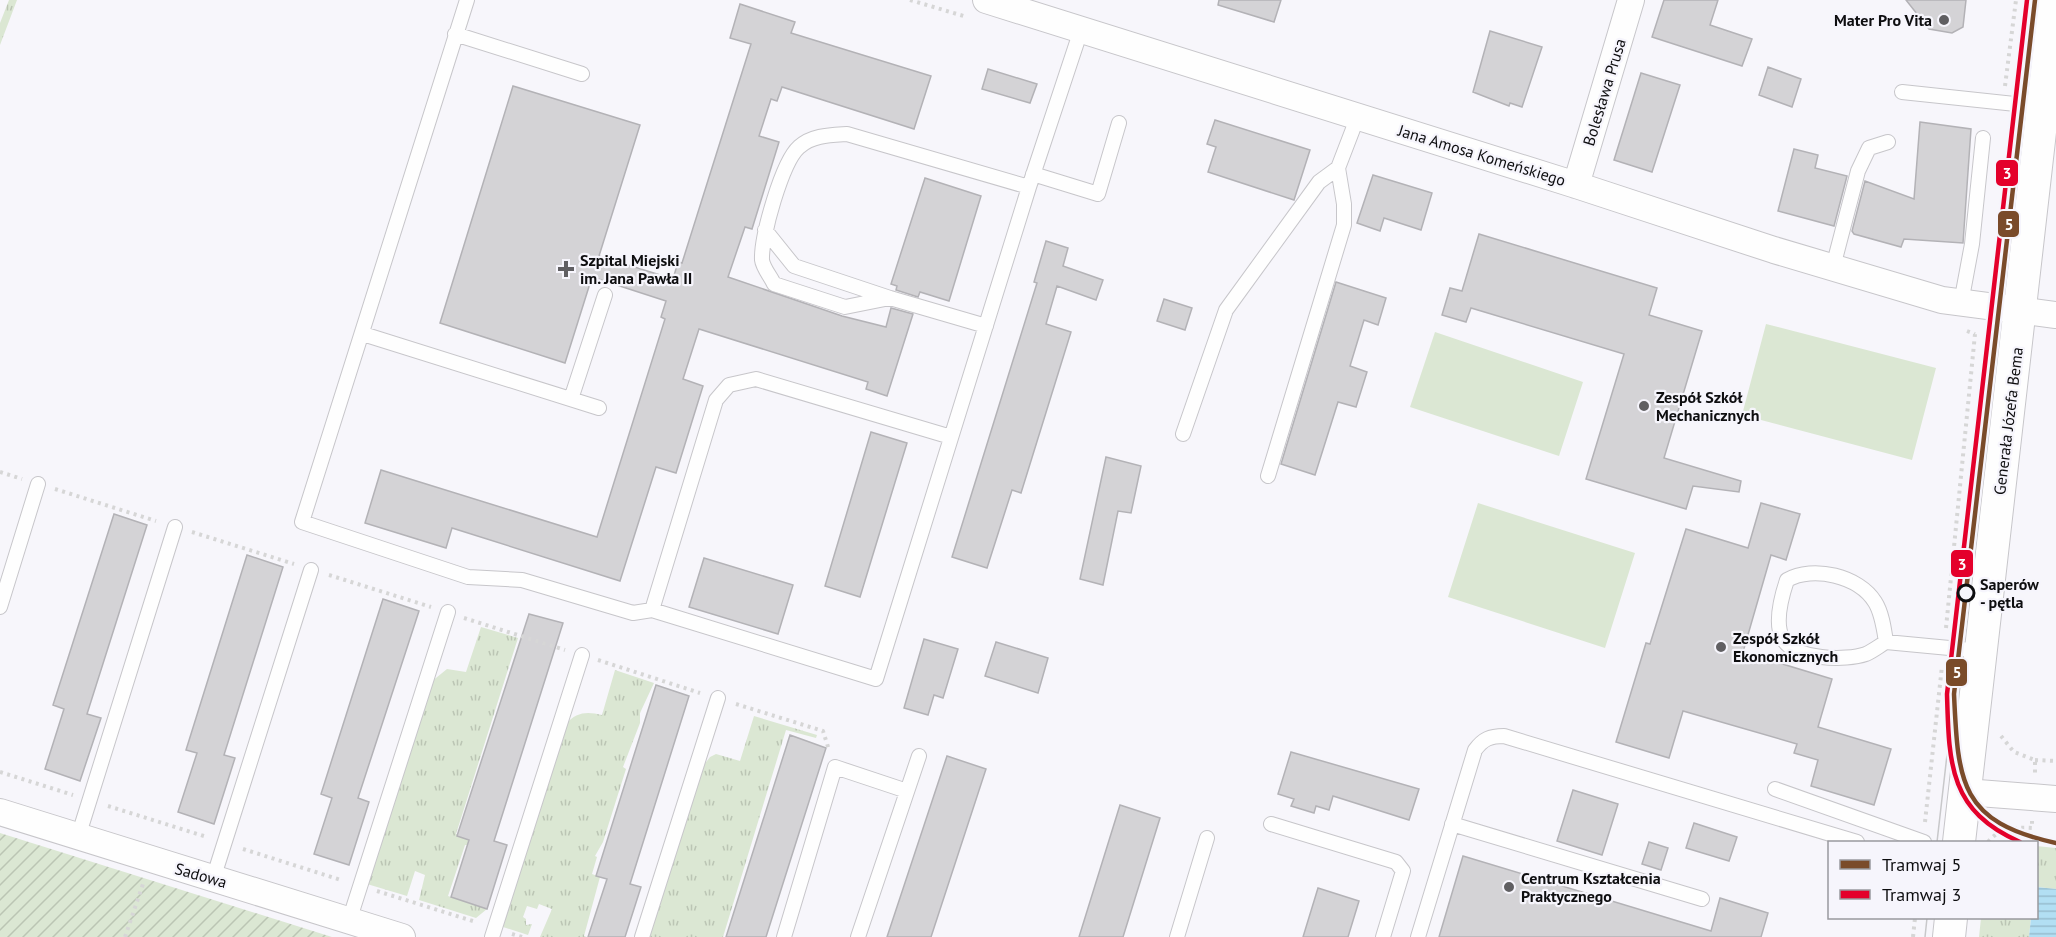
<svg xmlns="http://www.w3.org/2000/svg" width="2056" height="937" font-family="'PT Sans',sans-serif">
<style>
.grass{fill:url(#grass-tufts)}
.garden{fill:url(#garden-furrows)}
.pitch{fill:#dbe7d3}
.water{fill:url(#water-rules)}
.building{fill:#d4d3d6;stroke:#b3b2b6;stroke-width:1.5}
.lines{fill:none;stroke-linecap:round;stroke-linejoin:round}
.service-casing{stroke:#c7c6ca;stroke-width:16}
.minor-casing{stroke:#c7c6ca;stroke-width:28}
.tertiary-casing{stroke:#c7c6ca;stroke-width:34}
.path{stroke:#d6d6d6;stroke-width:4;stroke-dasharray:3 4.5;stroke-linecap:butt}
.service{stroke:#fefefe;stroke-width:14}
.minor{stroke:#fefefe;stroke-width:26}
.tertiary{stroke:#fefefe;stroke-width:32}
.tram{stroke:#c8c8ca;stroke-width:1.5}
.tram-1-casing{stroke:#f6f5fc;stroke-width:9}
.tram-2-casing{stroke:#f6f5fc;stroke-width:9}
.tram-1{stroke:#7a4b2a;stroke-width:4.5}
.tram-2{stroke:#e4002b;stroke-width:4.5}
.poi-dot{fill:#605f62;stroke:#f6f5fc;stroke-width:2}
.stop-dot{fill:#f6f5fc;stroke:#0e0e10;stroke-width:3}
.labels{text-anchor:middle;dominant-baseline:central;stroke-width:4.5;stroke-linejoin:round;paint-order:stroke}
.poi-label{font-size:16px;font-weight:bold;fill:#0e0e10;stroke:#f6f5fc;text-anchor:start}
.street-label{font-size:16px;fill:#0e0e10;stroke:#f6f5fc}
.stop-label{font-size:16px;font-weight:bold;fill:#0e0e10;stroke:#f6f5fc;text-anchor:start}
.line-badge{stroke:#f6f5fc;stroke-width:2}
.badge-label{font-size:16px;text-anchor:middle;font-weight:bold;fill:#fff}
</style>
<defs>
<pattern id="grass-tufts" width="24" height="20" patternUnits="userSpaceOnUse" patternTransform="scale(1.5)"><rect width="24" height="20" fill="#dbe7d3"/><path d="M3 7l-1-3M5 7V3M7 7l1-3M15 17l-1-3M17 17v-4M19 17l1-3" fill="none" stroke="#bbc5b4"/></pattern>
<pattern id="garden-furrows" width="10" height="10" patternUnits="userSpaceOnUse" patternTransform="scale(1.5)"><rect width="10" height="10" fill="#dbe7d3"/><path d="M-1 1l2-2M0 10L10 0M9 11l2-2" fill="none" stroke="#bbc5b4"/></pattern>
<pattern id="water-rules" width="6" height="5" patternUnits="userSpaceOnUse" patternTransform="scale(1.5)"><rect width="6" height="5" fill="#b2dff3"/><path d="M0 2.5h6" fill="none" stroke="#98becf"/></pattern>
</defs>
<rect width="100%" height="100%" fill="#f7f6fb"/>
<path class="grass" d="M9,0h8l-17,45v-22z
M481,627l37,11 -62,196 13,6 -1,5h-3l-17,51 39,13 -11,9 -57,-18 6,-25 -10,-4 -8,25 -40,-12 64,-202 16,-13 19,3z
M615,670l39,13 -14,30v10l-17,44 3,2 -23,73 -8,14 2,1 -5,17 8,3 -16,59 3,1h-47l12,-28 -13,-5 -2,5 -10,-3 -4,11 3,2v6l6,-1 -4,11 -25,-8 63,-203c10,-12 21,-13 36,-9z
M754,716l63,19 -1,3 -30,-8 -63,207h-75l52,-167 10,-13 6,-3 24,7z
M2036,846l20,2v41l-19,-2z
M1981,918h50l-2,19h-50z"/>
<path class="garden" d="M0,833l332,104h-332z"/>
<path class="pitch" d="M1766,324l170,44 -24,92 -170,-45z
M1435,332l148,50 -24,74 -149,-49z
M1478,503l157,50 -30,95 -157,-51z"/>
<path class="water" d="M2037,887l19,2v48h-27l2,-19h5z"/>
<path class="building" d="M1219,0h62l-7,22 -56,-17z
M1664,0h54l-8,25 42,14 -10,27 -90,-29z
M1906,0h60l-3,27 -11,6 -23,-4z
M740,4l55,18 -4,11 140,43 -17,53 -132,-42 -5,14 -6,-2 -12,37 20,6 -27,87 -7,-2 -17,50 114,39 44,11 5,-19 22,6 -26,82 -21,-7 2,-7 -169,-53 -16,50 20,7 -27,87 -20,-6 -36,114 -168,-53 -6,20 -81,-25 16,-53 216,67 68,-218 -4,-2 5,-16 -74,-24 -27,86 -125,-40 73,-237 127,39 -41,131 74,23 5,-17 4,1 69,-219 -21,-6z
M1490,31l52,16 -20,60 -12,-4 -1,3 -36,-14z
M1768,67l33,12 -9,28 -33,-12z
M988,69l49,15 -7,19 -48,-14z
M1641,73l39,12 -28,87 -38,-12z
M1215,120l95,30 -16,50 -86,-28 8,-25 -9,-3z
M1920,122l51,7 -8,114 -59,-4 -3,8 -47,-13 -2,-3 13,-50 49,18z
M1794,149l24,6 -3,13 32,8 -13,50 -56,-15z
M1373,175l59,18 -11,37 -37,-12 -4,13 -23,-8z
M925,178l56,18 -32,105 -29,-9 -2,5 -22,-7 1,-4 -6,-2z
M1479,234l178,54 -8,27 53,16 -38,127 77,23 -2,11 -46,-6 -7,23 -100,-30 38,-125 -153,-46 -5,14 -24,-7 8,-27 12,3z
M1046,241l22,7 -5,18 40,14 -7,20 -39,-14 -11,38 25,8 -50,161 -9,-3 -25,78 -35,-11 85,-274 -3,-1z
M1336,282l50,16 -8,27 -14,-5 -14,46 17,6 -11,35 -18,-5 -23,73 -34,-11z
M1164,299l28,9 -7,22 -28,-9z
M871,432l36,11 -47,154 -35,-11z
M1106,457l35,9 -10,47 -13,-2 -15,74 -23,-6z
M1761,503l39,11 -14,46 -15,-5 -28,97 89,27 -14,48 73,22 -17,56 -63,-19 7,-26 -24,-7 3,-9 -114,-33 -14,47 -53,-16 30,-99 4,1 36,-115 62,19z
M114,514l33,11 -60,189 14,4 -21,63 -35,-12 19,-60 -11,-4z
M247,555l36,12 -59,188 11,3 -21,66 -36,-12 19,-59 -11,-3z
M704,558l89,27 -15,49 -89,-27z
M383,599l36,12 -61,187 11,4 -20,63 -35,-11 18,-56 -11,-4z
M529,614l34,9 -69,218 13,4 -20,64 -36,-12 18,-57 -12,-4z
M924,639l34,10 -15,49 -9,-3 -6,20 -24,-7z
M996,642l52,16 -10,35 -53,-17z
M656,685l33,11 -59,188 11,3 -16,50h-37l19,-58 -11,-3z
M790,735l36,13 -60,189h-40z
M1291,752l128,37 -10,31 -76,-24 -4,14 -13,-4 -2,7 -23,-7 3,-7 -16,-5z
M947,756l39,13 -55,168h-44z
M1573,790l45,14 -16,51 -45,-14z
M1120,805l40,13 -37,119h-44z
M1694,823l43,14 -8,24 -43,-13z
M1649,842l19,6 -7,22 -19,-6z
M1463,856l248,75 9,-33 48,15 -7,24h-322z
M1318,888l41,13 -11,36h-45z"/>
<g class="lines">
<g class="service-casing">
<path id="service" d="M467,0l-165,522 166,55 54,3 111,33 19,-3 224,69 153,-492 52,-157
M455,34l127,40
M1902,92l141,15
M1033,174l65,20 21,-71
M765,230l29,36 96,32
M1833,267l25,-96 11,-23 19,-6
M1961,303l11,-59 11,-106
M986,326l-96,-28 -45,9 -71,-23c-3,-7 -11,-16 -12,-24 -1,-23 20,-98 37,-113 13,-12 32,-12 48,-13l182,53
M363,334l236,74
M571,399l34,-104
M1183,434l43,-124 93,-128 19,-14 20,-52
M1268,476l76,-251v-21l-6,-36
M0,607l38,-123
M652,610l64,-210 13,-15 27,-6 195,58
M1886,642c-7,4 -13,9 -20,12 -20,7 -71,6 -83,-15 -9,-15 -1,-44 4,-59 26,-15 72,-4 88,22 7,11 9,27 11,40l95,9
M1775,789l149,53
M1271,824l125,38 7,9 -20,66
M1452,824l250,75
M78,837l97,-310
M213,879l98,-309
M349,921l99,-309
M492,937l90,-282
M642,937l76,-239
M784,937l51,-170 72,24
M858,937l61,-181
M1177,937l30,-99
M1418,937l57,-187c8,-11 15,-14 29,-14l353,106"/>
</g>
<g class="minor-casing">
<path id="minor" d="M986,0l590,185 198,65 168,50 114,15
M1576,185l55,-185
M1965,792l91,7
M0,812l402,125"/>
</g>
<g class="tertiary-casing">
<path id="tertiary" d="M1959,842l96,-842
M1949,937l2,-19"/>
</g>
<path class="path" d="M910,0l57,17
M2005,86l11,-86
M1967,331l8,3
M0,472l22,7
M55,489l101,32
M192,532l102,32
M329,575l102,32
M464,618l101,32
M1946,628l29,-294
M598,660l102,33
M736,704l87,27 6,19
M2001,736l13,16 21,8v14
M2035,760l21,1
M0,772l73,23
M108,806l99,31
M1925,822l17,-156
M1988,842c11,-14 27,-15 44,-14v-7
M243,849l98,31
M377,891l99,31
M512,934l10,3
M125,937l19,-56
M1913,937l2,-19"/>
<use href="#service" class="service"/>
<use href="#minor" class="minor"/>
<use href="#tertiary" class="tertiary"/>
<path class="tram" d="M1937,842l17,-148
M1925,937l2,-19"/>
<g class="tram-1-casing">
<path id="tram-1" d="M2035,0l-81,694c4,89 6,128 102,149"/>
</g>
<g class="tram-2-casing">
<path id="tram-2" d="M2020,842c-71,-31 -71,-78 -73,-148l80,-694"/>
</g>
<use href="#tram-1" class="tram-1"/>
<use href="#tram-2" class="tram-2"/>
</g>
<g class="poi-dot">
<circle cx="1944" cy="20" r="6"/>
<path d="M563 260h6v6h6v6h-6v6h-6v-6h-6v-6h6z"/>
<circle cx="1644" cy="406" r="6"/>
<circle cx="1721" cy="647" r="6"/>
<circle cx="1509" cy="887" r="6"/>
</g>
<circle class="stop-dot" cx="1966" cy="593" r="8"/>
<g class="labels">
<g class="poi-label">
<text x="1932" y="20" text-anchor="end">Mater Pro Vita</text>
<text x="580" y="260">Szpital Miejski<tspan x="580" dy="18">im. Jana Pawła II</tspan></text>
<text x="1656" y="397">Zespół Szkół<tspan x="1656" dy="18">Mechanicznych</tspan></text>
<text x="1733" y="638">Zespół Szkół<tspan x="1733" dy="18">Ekonomicznych</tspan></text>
<text x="1521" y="878">Centrum Kształcenia<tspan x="1521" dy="18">Praktycznego</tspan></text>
</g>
<g class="street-label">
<text transform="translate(1604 92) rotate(-73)">Bolesława Prusa</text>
<text transform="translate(1482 155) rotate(17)">Jana Amosa Komeńskiego</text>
<text transform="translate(2008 421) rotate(-83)">Generała Józefa Bema</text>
<text transform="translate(201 875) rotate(16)">Sadowa</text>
</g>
<g class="stop-label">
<text x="1980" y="584">Saperów<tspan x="1980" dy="18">- pętla</tspan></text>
</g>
</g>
<g class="line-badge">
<rect x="1995" y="159" width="24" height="28" rx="6" fill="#e4002b"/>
<rect x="1997" y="210" width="23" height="28" rx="6" fill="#7a4b2a"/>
<rect x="1950" y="549" width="24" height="29" rx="6" fill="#e4002b"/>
<rect x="1945" y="658" width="23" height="29" rx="6" fill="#7a4b2a"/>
</g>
<g class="badge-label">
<text x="2007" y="179">3</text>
<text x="2009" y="230">5</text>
<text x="1962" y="570">3</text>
<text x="1957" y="678">5</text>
</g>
<rect x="1828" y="841" width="210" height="78" fill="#f6f5fc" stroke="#99999e" stroke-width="1.5"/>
<rect x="1840" y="860" width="30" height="9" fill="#7a4b2a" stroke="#99999e" stroke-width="1.5"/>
<text x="1882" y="871" font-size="18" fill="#0e0e10">Tramwaj 5</text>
<rect x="1840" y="890" width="30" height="9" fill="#e4002b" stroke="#99999e" stroke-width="1.5"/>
<text x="1882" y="901" font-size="18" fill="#0e0e10">Tramwaj 3</text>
</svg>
